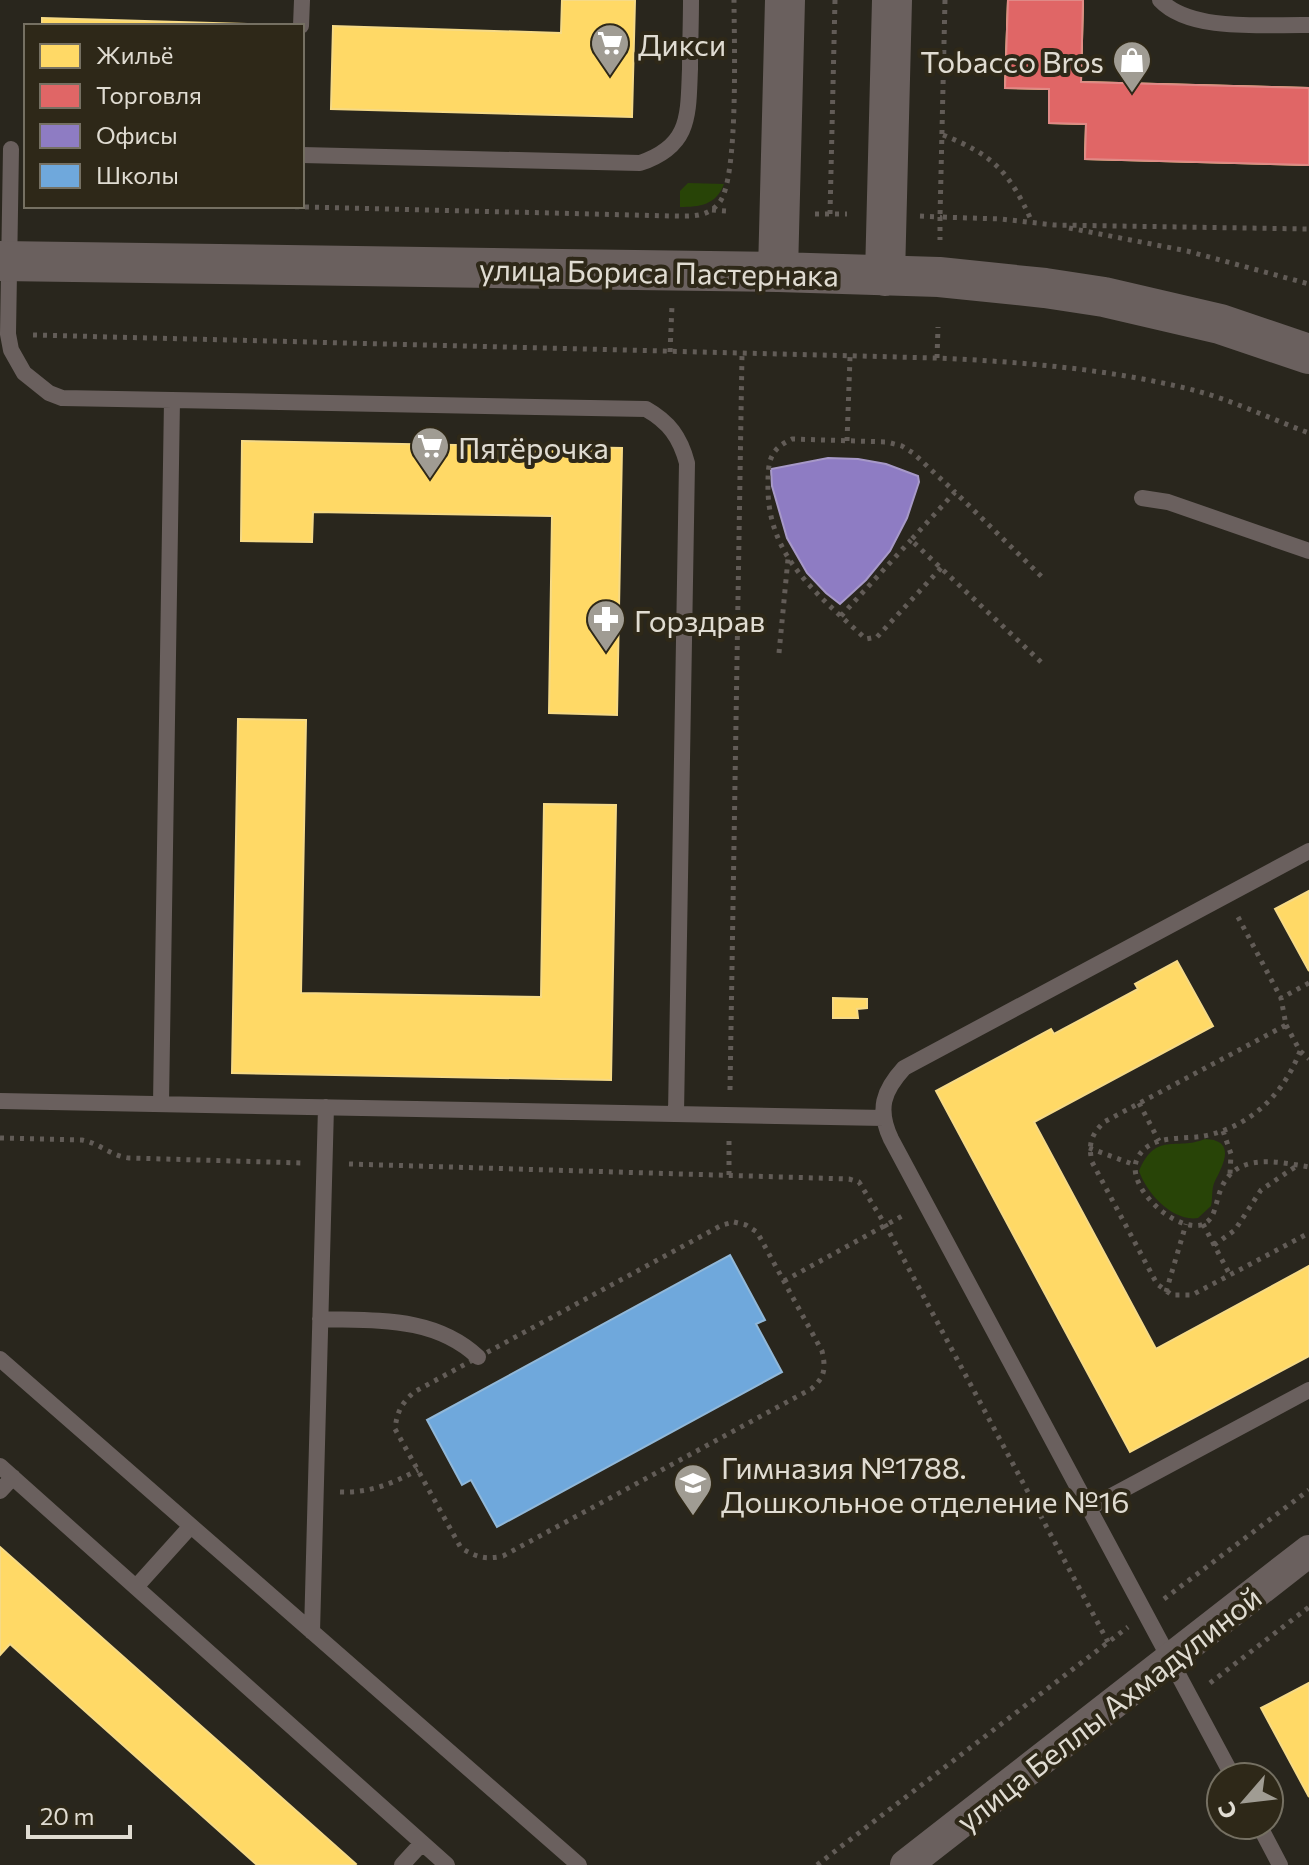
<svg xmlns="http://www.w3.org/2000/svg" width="1309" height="1865" font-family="Commissioner,sans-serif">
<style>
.green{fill:#284407}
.homes{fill:#ffd966;stroke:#f6da86;stroke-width:2}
.shops{fill:#e06666;stroke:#e08986;stroke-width:2}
.offices{fill:#8e7cc3;stroke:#a799c8;stroke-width:2}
.schools{fill:#6fa8dc;stroke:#91b8d9;stroke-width:2}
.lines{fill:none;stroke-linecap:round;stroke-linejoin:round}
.path{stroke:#625c57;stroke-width:5;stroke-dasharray:4 6;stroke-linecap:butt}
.service{stroke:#6a605e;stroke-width:16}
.minor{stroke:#6a605e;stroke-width:32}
.tertiary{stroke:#6a605e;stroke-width:40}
.labels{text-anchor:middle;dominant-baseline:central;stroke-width:8;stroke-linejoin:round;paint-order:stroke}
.poi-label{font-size:30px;fill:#e0dcd2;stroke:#2e2818;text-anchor:start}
.street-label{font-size:30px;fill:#e0dcd2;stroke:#2e2818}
</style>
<rect width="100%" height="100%" fill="#29261d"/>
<path class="green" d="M688,183l36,1c-8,21 -24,23 -44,23v-16z
M1205,1139c32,1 18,26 10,42 -4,8 -2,17 -4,25l-13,12c-25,4 -51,-24 -59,-47 17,-40 36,-20 66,-32z"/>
<path class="homes" d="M562,0h73l-3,117 -301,-8 2,-83 228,7z
M1008,0h75l-2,82 228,6v77l-224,-6 1,-35 -37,-1v-34l-44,-1z
M42,18l240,7v1h-240z
M242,441l380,7 -5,267 -68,-2 3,-197 -239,-4 -1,30 -71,-1z
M238,719l68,1 -5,273 240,4 3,-193 72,1 -5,275 -379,-7z
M1309,891v80l-34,-62z
M1177,961l36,65 -179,96 122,227 153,-83v90l-179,96 -194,-361 115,-62 3,5 84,-45 -3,-5z
M833,998l34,1v9l-10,1 1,9h-25z
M0,1547l356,317 -1,1h-98l-247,-221 -10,11z
M1309,1683v114l-48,-89z"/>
<path class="shops" d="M1008,0h75l-2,82 228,6v77l-224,-6 1,-35 -37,-1v-34l-44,-1z"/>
<path class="offices" d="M828,458l30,1 28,5 32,12 1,6 -12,36 -17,33 -24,29 -26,24 -14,-11 -19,-20 -20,-35 -15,-52 -1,-17z"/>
<path class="schools" d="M730,1255l35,65 -9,4 26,48 -285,155 -26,-47 -9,5 -35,-65z"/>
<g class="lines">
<path class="path" d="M945,0l-5,217 61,2 53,6 255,4
M943,135c51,20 67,38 89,87
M265,206l408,10c17,0 34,2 46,-13 20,-23 15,-166 15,-203
M712,210l14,1
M815,214h32
M830,214l5,-214
M920,216l20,1v23
M1069,228l118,23 122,33
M33,335l904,23c86,4 173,11 256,32 39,10 78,29 116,43
M670,352l2,-47
M937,358l1,-31
M847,441l3,-84
M941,568l-64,69 -11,2c-49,-45 -100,-83 -98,-156 0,-22 2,-34 24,-44l95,3 15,4 11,7 42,39
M841,616l70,-76
M779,653l9,-94
M1041,662l-130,-122 44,-48 88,86
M1238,917l43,81
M1309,983l-28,15 5,27 -182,97c-13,13 -16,22 -12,40l65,122 15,11h20l117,-62
M1286,1025l14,26 9,8
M1300,1051c-16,43 -50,76 -96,85 -22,4 -53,-2 -66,21 -16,28 39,78 66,67 10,-5 11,-17 14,-26 12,-47 55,-37 91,-31
M730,1090l12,-736
M1139,1103l20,38
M1223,1131l8,23 -1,20
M0,1138l82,2c17,3 29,16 47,18l174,5
M1089,1148l46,17
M349,1164l500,15 10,3 27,44 222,416
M729,1175v-39
M734,1222l12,3 11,7 65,119c4,18 3,26 -11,38l-308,167c-18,4 -27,1 -42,-8l-66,-119c2,-17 6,-25 19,-37l308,-167z
M1203,1224l27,51
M1214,1245l21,-15 26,-40 37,-25
M784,1281l120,-66
M1166,1292l20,-68
M340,1492c30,1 51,-8 78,-22
M1164,1599l145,-109
M1210,1683l99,-76
M817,1865l311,-238"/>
<path class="service" d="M1160,0c31,33 107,24 149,25
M301,26l1,-26
M11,149l-3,185 3,16 13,23 25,20 13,5 110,2
M302,155l338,8c51,-17 48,-48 50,-94 0,-23 1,-46 1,-69
M1142,498l26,4 141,49
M0,1101l884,17
M161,1104l11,-704 474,9c23,13 34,28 41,54l-11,651
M320,1319c57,2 114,-3 158,38
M0,1359l579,506
M0,1466l447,399
M0,1491l13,-14
M1089,1508l220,-118
M136,1587l55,-61
M312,1632l14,-525
M1233,1777l-342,-638c-14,-30 -8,-48 13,-71l405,-217
M1259,1825l21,40
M402,1865l20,-22"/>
<path class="minor" d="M906,1865l403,-314"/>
<path class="tertiary" d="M0,261l778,11 161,5 106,11 59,9 116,27 89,30
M778,272l7,-272
M885,276l7,-276"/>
</g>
<defs>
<g id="supermarket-pin" transform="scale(2)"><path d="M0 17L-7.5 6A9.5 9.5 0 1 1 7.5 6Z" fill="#a09c93" stroke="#2e2818"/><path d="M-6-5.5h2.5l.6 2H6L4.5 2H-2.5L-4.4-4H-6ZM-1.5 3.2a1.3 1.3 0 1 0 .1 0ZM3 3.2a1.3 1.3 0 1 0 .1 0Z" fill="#fff"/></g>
<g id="shop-pin" transform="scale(2)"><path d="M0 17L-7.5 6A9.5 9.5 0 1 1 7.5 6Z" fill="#a09c93" stroke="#2e2818"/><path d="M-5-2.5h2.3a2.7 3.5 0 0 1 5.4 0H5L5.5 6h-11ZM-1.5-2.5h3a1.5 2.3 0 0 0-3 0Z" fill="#fff"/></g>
<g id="pharmacy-pin" transform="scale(2)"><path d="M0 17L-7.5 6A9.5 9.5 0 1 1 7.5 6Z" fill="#a09c93" stroke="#2e2818"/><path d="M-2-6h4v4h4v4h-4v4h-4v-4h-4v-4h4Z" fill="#fff"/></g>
<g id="school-pin" transform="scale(2)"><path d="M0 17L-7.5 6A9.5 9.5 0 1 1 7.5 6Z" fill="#a09c93" stroke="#2e2818"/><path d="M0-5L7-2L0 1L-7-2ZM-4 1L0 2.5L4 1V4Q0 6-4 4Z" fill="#fff"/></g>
</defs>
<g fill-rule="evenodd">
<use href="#supermarket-pin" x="610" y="43"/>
<use href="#shop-pin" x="1132" y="60"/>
<use href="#supermarket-pin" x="430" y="446"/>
<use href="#pharmacy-pin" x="606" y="619"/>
<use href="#school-pin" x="693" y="1483"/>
</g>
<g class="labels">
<g class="poi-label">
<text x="638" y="43">Дикси</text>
<text x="1104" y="60" text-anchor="end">Tobacco Bros</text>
<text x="458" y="446">Пятёрочка</text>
<text x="634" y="619">Горздрав</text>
<text x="721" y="1466">Гимназия №1788.<tspan x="721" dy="34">Дошкольное отделение №16</tspan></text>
</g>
<g class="street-label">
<text transform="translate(659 271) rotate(1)">улица Бориса Пастернака</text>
<text transform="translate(1108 1708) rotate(-38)">улица Беллы Ахмадулиной</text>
</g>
</g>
<rect x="24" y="24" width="280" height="184" fill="#2e2818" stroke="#757062" stroke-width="2"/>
<rect x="40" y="44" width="40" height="24" fill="#ffd966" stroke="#757062" stroke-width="2"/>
<text x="96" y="64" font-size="24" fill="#e0dcd2">Жильё</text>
<rect x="40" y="84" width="40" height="24" fill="#e06666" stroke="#757062" stroke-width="2"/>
<text x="96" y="104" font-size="24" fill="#e0dcd2">Торговля</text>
<rect x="40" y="124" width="40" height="24" fill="#8e7cc3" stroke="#757062" stroke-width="2"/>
<text x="96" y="144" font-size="24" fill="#e0dcd2">Офисы</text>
<rect x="40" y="164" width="40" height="24" fill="#6fa8dc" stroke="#757062" stroke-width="2"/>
<text x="96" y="184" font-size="24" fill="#e0dcd2">Школы</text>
<g transform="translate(1245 1801) rotate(242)"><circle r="38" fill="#2e2818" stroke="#757062" stroke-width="2"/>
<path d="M0-6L14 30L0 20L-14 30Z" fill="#a09c93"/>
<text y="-12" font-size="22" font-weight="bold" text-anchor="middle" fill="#e0dcd2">С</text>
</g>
<path d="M28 1825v12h102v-12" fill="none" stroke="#e0dcd2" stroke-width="4"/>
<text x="40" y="1825" font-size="24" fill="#e0dcd2" stroke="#2e2818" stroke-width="6" paint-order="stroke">20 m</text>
</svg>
